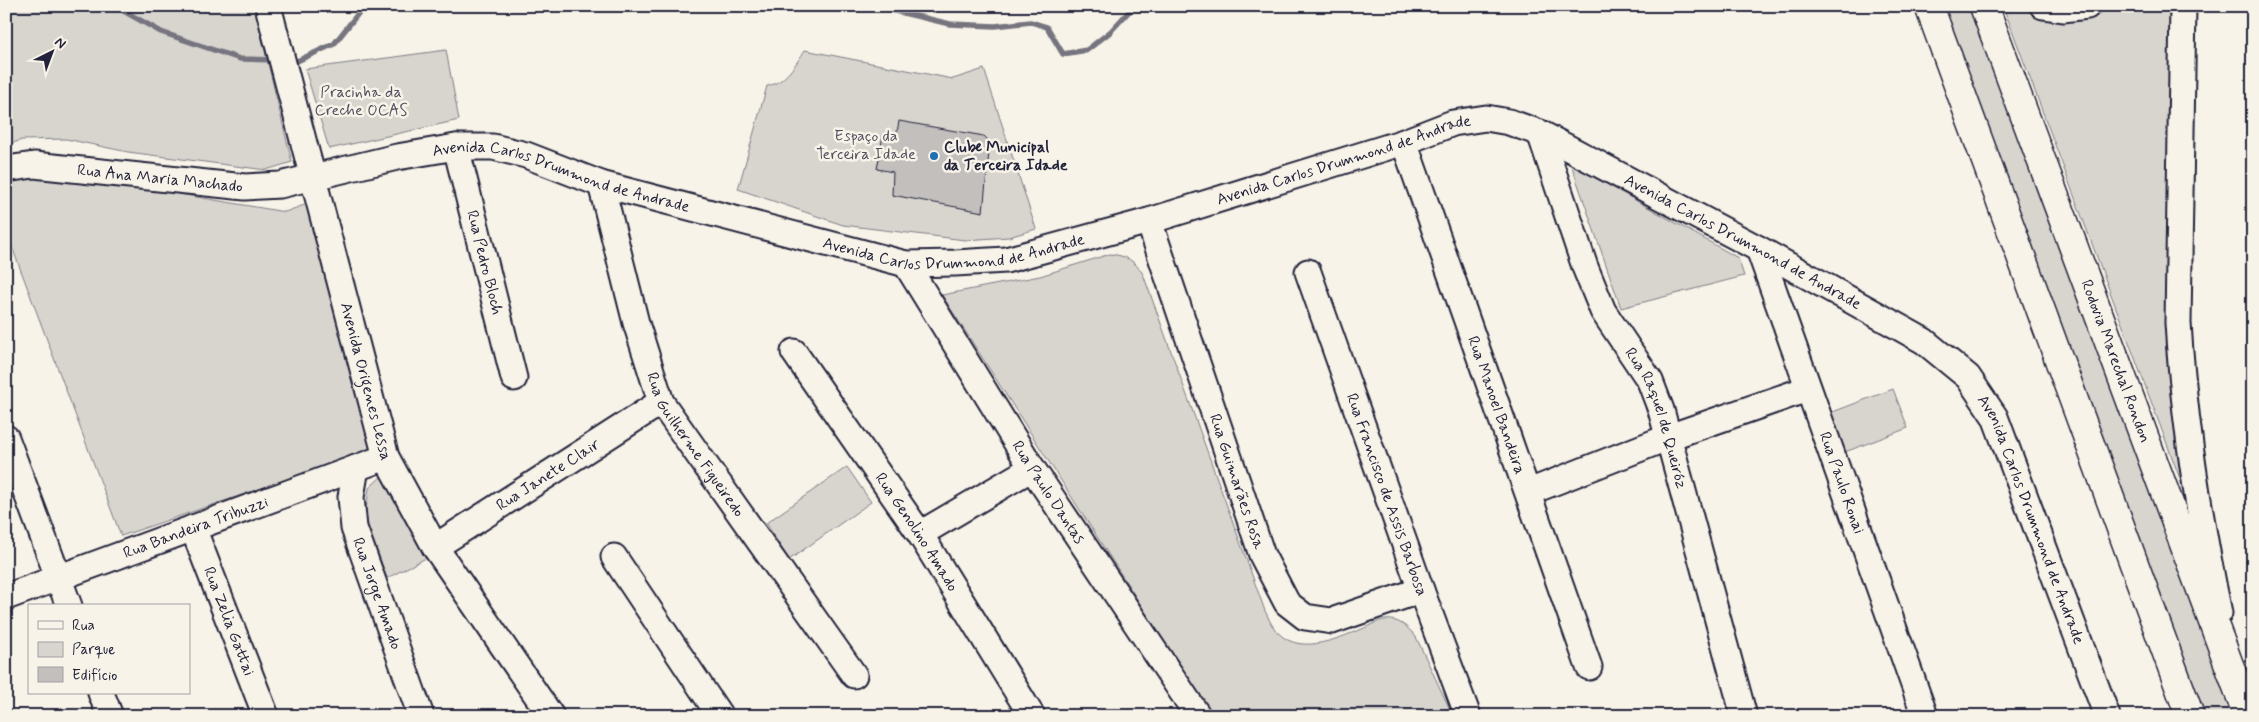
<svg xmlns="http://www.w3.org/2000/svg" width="2259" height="722" font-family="Mynerve,sans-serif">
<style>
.green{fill:#d8d5cf;stroke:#7d7c85}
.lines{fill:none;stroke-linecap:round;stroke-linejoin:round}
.stream{stroke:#76747f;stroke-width:5.5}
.building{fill:#c2bfbd;stroke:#22223b}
.minor-casing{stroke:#22223b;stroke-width:29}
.highway-casing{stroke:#22223b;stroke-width:31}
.minor{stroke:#f7f3e8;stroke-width:25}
.highway{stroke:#f7f3e8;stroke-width:28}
.poi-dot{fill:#1f6fb2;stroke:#f7f3e8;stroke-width:2}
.labels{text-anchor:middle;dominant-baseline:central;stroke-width:5;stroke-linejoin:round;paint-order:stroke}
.park-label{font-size:16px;fill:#504f60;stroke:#f7f3e8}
.poi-label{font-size:16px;font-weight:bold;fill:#22223b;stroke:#f7f3e8;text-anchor:start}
.street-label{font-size:16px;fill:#22223b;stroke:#f7f3e8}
</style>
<rect width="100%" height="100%" fill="#f7f3e8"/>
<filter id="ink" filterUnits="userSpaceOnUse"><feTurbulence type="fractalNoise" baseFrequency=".02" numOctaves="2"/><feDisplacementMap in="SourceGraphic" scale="10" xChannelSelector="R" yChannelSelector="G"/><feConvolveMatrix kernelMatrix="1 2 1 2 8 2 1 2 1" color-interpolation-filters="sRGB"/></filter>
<g filter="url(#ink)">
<path class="green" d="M6,6h248l38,156 -26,8 -138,-18 -62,-13 -44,1 -16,5z
M1939,6h35l264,710h-36z
M2003,6h16l25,9 43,-1 20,-8h67l17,502z
M446,50l13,70 -130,29 -24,-80z
M805,50l148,29 31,-10 52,160 -27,8 -44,3 -122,-15 -105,-36 29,-103c18,-3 29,-22 38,-36z
M1571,164l167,94 6,18 -123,32z
M56,173l229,39 22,-8 64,247 -250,85 -115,-305v-57z
M1110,254c17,2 24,6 33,20l122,337c3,5 5,12 9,17 22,30 62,11 88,1 7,-3 15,-8 22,-9 14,-2 24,7 32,17l37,79h-241l-270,-421 98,-19z
M1893,389l15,39 -63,24 -15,-39z
M847,467l24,35 -82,58 -23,-37z
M383,475l22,46 23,36 -41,21 -22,-61 4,-29z"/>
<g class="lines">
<path class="stream" d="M115,6l46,26 79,27 37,1
M888,6l7,5 55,13 45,2 36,-4 16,5 16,27 24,-4 23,-18 24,-26
M288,61h9l37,-17 30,-38"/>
</g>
<path class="building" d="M899,121l85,15 6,6 -7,70 -91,-17 1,-23 -16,-3 6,-34 13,3z"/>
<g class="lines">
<g class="minor-casing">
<g id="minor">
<path id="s1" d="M268,6l118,451 49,90 116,169"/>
<path d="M2043,6l20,3 24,-3"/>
<path d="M2183,6l-5,317c6,98 21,194 41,290"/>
<path id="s2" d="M1540,133l45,134 18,44 47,70 11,29 83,306"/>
<path id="s3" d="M1404,142l185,525"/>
<path id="s4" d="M456,147l58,231"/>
<path id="s5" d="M6,169l28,-4 211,22 35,-2 117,-28 59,-10h37l33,8 75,29 305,80 49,-1 51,-3 143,-39 255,-79 49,-19 33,-5 23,4 31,11 219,116 165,92 44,36 27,40 112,299"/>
<path id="s6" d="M601,184l35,139 25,79 193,273"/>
<path id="s7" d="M1149,221l113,334 25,48 18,14 27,4 89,-31"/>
<path id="s8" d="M1759,249l166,467"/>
<path id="s9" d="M906,264l126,204 166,248"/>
<path id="s10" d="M1308,272l113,318 47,126"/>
<path id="s11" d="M794,352l126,182 112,182"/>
<path d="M6,438l63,168"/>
<path id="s12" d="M356,468l-5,29 3,31 67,188"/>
<path d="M1529,492l140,-55 138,-48"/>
<path id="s13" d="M193,528l73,188"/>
<path d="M920,534l112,-66"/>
<path id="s14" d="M435,547l226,-145"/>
<path d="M614,557l106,159"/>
<path id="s15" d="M6,597l380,-140"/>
<path d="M101,693l9,23"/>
</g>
</g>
<g class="highway-casing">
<g id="highway">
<path d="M1929,6l261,710"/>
<path id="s16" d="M1984,6l264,710"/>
</g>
</g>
<use href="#minor" class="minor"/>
<use href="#highway" class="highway"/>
</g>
</g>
<circle class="poi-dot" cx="934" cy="156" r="5"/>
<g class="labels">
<g class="park-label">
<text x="361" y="92">Pracinha da<tspan x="361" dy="18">Creche OCAS</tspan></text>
<text x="866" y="136">Espaço da<tspan x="866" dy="18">Terceira Idade</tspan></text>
</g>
<g class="poi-label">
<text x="944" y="147">Clube Municipal<tspan x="944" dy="18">da Terceira Idade</tspan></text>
</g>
<g class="street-label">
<text stroke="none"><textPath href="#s5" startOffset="1375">Avenida Carlos Drummond de Andrade</textPath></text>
<text stroke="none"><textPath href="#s5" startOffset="155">Rua Ana Maria Machado</textPath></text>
<text stroke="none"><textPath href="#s5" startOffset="565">Avenida Carlos Drummond de Andrade</textPath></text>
<text stroke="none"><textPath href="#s5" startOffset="970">Avenida Carlos Drummond de Andrade</textPath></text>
<text stroke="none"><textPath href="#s5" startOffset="1810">Avenida Carlos Drummond de Andrade</textPath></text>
<text stroke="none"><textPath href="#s4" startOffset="119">Rua Pedro Bloch</textPath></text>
<text stroke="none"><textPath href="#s16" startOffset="379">Rodovia Marechal Rondon</textPath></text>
<text stroke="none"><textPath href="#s1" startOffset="388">Avenida Origenes Lessa</textPath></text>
<text stroke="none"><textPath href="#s3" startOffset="279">Rua Manoel Bandeira</textPath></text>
<text stroke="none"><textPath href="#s2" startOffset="310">Rua Raquel de Queiróz</textPath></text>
<text stroke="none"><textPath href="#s6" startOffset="280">Rua Guilherme Figueiredo</textPath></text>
<text stroke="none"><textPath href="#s14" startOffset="134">Rua Janete Clair</textPath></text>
<text stroke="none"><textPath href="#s7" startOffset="275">Rua Guimarães Rosa</textPath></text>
<text stroke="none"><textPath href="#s8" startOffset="248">Rua Paulo Ronai</textPath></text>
<text stroke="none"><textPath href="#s9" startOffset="269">Rua Paulo Dantas</textPath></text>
<text stroke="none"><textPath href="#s10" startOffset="236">Rua Francisco de Assis Barbosa</textPath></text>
<text stroke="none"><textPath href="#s5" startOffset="2230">Avenida Carlos Drummond de Andrade</textPath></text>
<text stroke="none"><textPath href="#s15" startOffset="202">Rua Bandeira Tribuzzi</textPath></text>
<text stroke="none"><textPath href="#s11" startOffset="218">Rua Genolino Amado</textPath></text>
<text stroke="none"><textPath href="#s12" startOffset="130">Rua Jorge Amado</textPath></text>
<text stroke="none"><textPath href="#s13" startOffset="100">Rua Zelia Gattai</textPath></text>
</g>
</g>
<rect width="2259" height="722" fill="none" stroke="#f7f3e8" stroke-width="25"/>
<rect x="12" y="12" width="2234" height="697" fill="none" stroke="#22223b" stroke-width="2" filter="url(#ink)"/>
<rect x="28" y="604" width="162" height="90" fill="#f7f3e8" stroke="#a29fa3"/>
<rect x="38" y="621" width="25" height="8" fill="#f7f3e8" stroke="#a29fa3"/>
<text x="72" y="630" font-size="15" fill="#22223b">Rua</text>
<rect x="38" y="642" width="25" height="15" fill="#d8d5cf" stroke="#a29fa3"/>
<text x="72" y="654" font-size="15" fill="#22223b">Parque</text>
<rect x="38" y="667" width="25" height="15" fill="#c2bfbd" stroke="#a29fa3"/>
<text x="72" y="680" font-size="15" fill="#22223b">Edifício</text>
<g transform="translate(52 52) rotate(42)" stroke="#f7f3e8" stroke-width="4" paint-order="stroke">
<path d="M0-4L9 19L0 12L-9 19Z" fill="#22223b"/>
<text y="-8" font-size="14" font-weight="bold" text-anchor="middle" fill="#22223b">N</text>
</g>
</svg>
